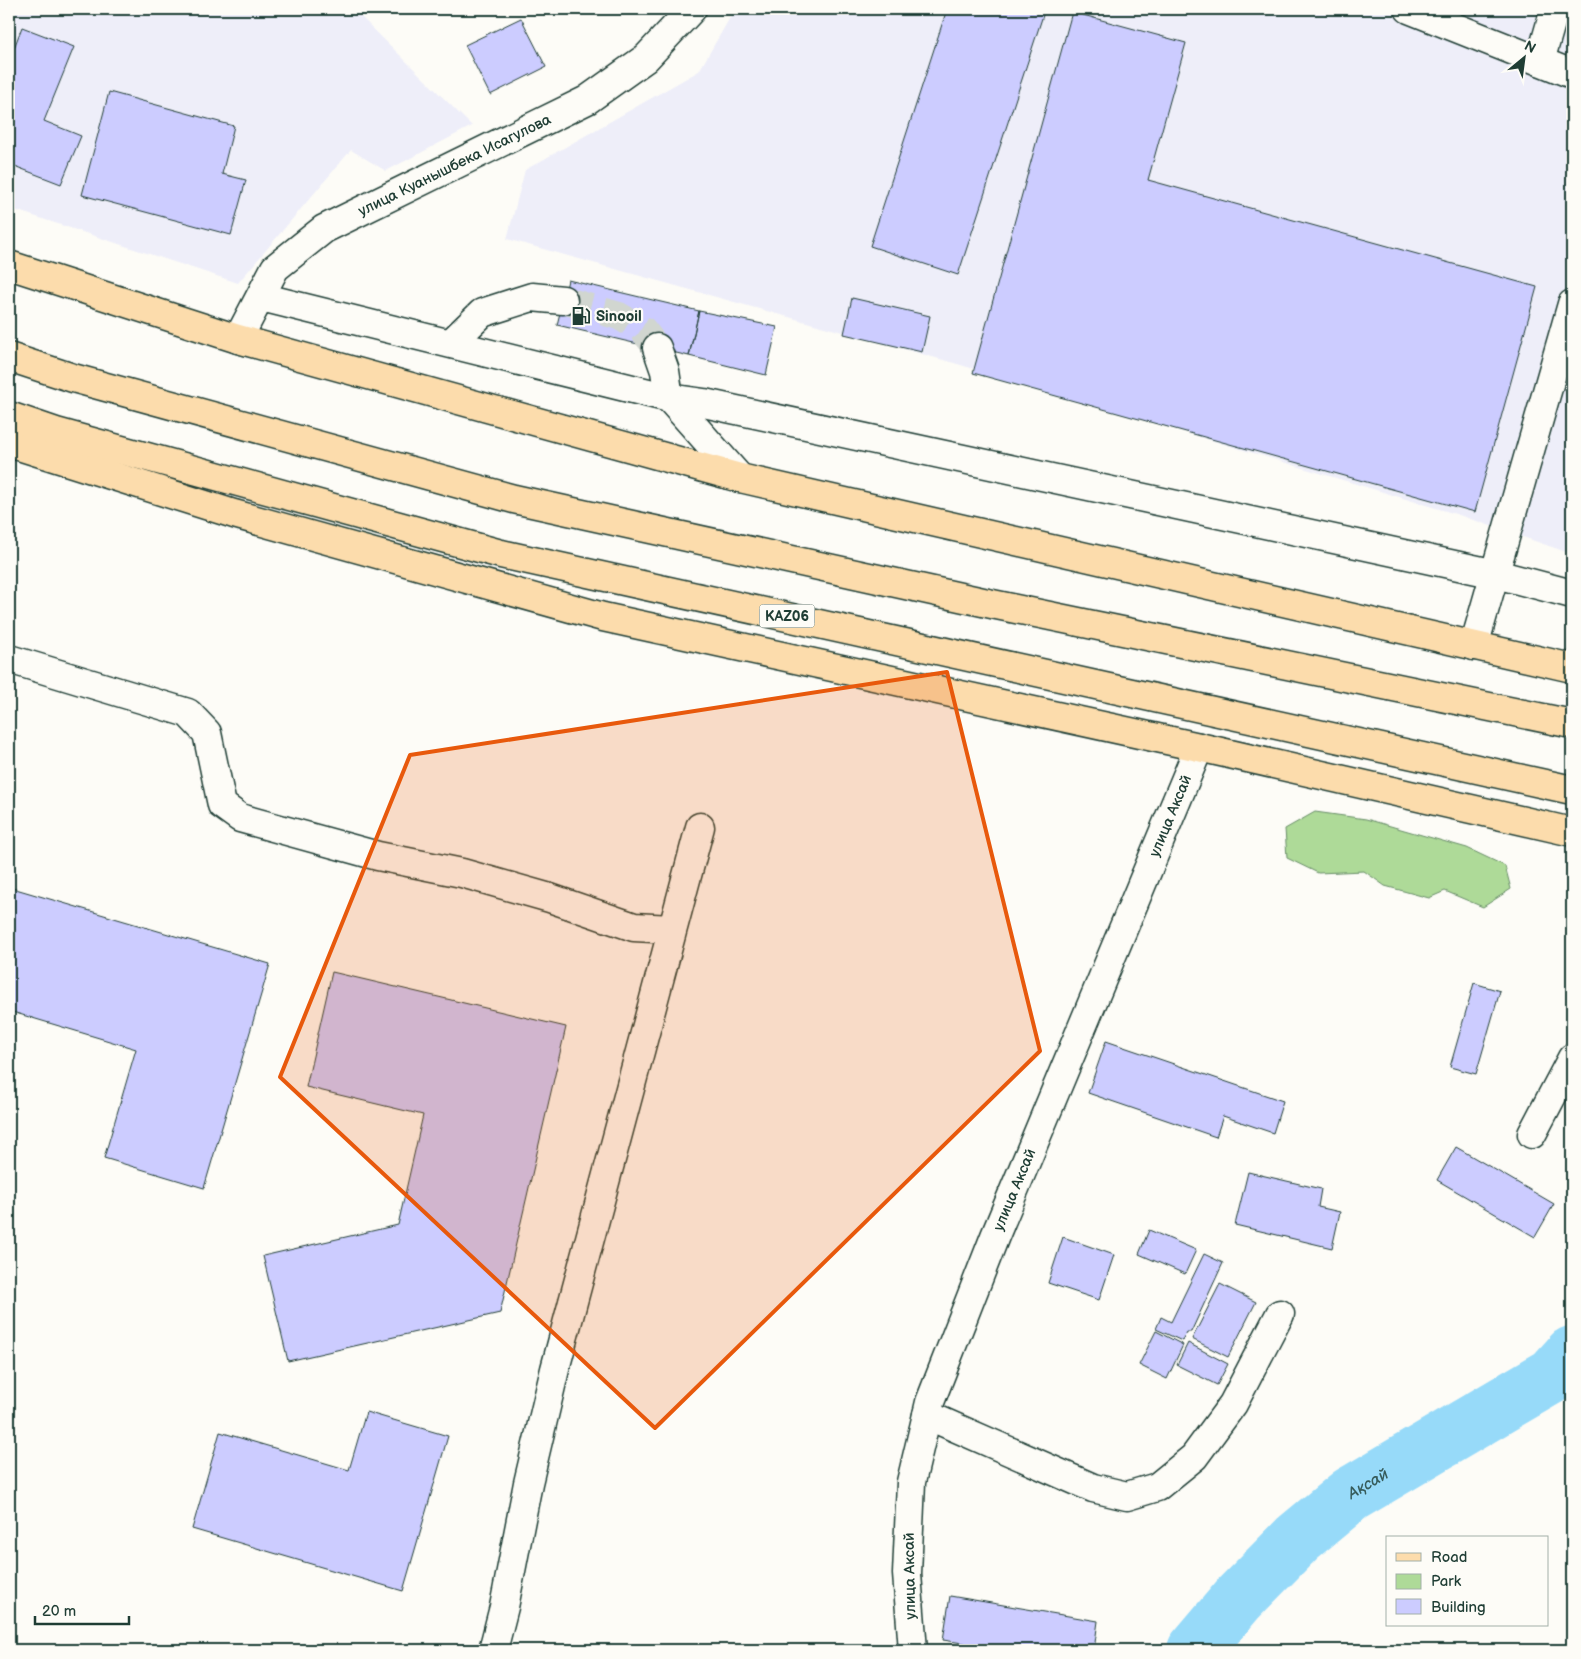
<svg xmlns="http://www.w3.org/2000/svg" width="1581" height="1659" font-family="'Balsamiq Sans',sans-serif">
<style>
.built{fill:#eeeef9}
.green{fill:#aeda98;stroke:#668c66}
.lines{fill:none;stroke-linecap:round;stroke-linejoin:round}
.river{stroke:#97daf9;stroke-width:56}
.building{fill:#ccf;stroke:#1f3d34}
.minor-tunnel{stroke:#d1d6d0;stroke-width:28;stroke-dasharray:28 14;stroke-linecap:butt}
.minor-casing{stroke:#1f3d34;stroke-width:31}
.major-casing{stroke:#1f3d34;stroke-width:31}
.highway-casing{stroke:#1f3d34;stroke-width:31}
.minor{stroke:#fdfcf7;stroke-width:28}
.major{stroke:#fcdcac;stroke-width:28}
.highway{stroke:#fcdcac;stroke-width:28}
.marked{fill:#e8590c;fill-opacity:0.2;stroke:#e8590c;stroke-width:4;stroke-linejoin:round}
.labels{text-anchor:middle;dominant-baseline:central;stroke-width:4.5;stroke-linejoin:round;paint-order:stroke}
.shield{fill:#fdfcf7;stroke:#62766e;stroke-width:1}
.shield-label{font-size:14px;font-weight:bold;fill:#1f3d34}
.street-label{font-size:15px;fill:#1f3d34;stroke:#fdfcf7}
.poi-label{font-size:15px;font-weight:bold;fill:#1f3d34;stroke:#fdfcf7;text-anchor:start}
.water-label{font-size:16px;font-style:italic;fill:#375c5b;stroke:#fdfcf7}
</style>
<rect width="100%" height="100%" fill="#fdfcf7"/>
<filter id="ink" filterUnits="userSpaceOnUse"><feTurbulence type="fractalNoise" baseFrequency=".02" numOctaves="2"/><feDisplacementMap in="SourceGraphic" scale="10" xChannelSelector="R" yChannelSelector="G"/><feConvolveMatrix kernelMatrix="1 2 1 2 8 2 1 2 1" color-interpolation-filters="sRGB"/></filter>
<g filter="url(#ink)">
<path class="built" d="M9,9h344l119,117 -86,45 -35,-21 -113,133 -229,-75z
M735,9h837v545l-113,-39 -505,-152 -447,-124 18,-69 174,-99z"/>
<path class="green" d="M1315,812l51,7 101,29 38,18 6,23 -28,18 -38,-16 -16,7 -44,-12 -21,-15 -46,2 -31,-15 -2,-29z"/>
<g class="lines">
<path class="river" id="s1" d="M1195,1650l44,-52 59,-60 53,-44 202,-119 19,-21"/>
</g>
<path class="building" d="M947,9h98l-87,266 -88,-29z
M1072,12l114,31 -38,137 389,107 -62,225 -502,-139z
M521,18l25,49 -56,28 -25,-50z
M22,27l52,20 -30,74 37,15 -20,48 -52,-20v-103z
M109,92l125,34 -12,48 24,6 -15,55 -149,-40z
M568,280l131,31 -10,45 -132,-31z
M852,298l78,18 -8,36 -78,-18z
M699,311l78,16 -11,48 -77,-19z
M9,887l261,77 -66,224 -100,-30 32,-109 -127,-38z
M332,972l234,55 -66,286 -212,48 -25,-105 135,-31 25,-110 -117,-28z
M1474,983l26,8 -24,83 -26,-7z
M1106,1041l177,60 -10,32 -50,-17 -7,21 -128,-44z
M1456,1147l98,57 -19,33 -98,-57z
M1248,1172l73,17 -3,18 22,5 -8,36 -97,-23z
M1149,1230l47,20 -11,24 -46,-20z
M1063,1237l51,18 -15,45 -51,-17z
M1204,1254l19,9 -32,69h-4l-5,9 -26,-12 5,-12 10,5z
M1220,1284l36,18 -28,55 -36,-18z
M1156,1331l27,14 -16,34 -28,-14z
M1188,1343l40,21 -11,21 -40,-20z
M366,1412l82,24 -45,155 -211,-62 28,-97 129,38z
M950,1596l148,25 -4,29h-86l-65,-10z"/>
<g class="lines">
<path class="minor-tunnel" d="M563,300l56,16 24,14 14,18"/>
<g class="minor-casing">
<g id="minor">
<path d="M1409,9l163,65"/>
<path d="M1540,61l15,-52"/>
<path d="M261,297l408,101 71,80"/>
<path id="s2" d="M238,339l37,-71 49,-39 263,-129 59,-42 46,-49"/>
<path d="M451,343l31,-30 50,-16 31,3"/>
<path d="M657,348l8,23 4,27 35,5 792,171 76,20"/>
<path d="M1474,646l98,-342"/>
<path d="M9,659l179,54 19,20 15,72 18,13 138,38 84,17 88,25 84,29 38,2"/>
<path d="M1532,1134l40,-76"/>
<path d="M927,1415l166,73 34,8 30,-9 37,-30 39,-53 47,-90"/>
<path d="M493,1650l11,-43 24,-124 27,-114 145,-542"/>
<path id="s3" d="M913,1650l-6,-76 4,-92 19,-80 65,-166 204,-489"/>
</g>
</g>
<g class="major-casing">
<path id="major" d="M9,265l229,74 502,139 832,190
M9,443l225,71 369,103 596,130 373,85"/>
</g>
<g class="highway-casing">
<path id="highway" d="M9,357l64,21 441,121 478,105 580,120
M9,416l47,16 445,122 1071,236"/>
</g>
<use href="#minor" class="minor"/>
<use href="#major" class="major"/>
<use href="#highway" class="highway"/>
</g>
</g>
<path class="marked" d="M947,672l93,379 -385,377 -375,-351 130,-322z"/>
<defs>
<g id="fuel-bare" transform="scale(1.5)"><path d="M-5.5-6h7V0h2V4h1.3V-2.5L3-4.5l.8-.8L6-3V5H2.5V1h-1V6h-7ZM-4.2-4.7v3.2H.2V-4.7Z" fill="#1f3d34" stroke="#fdfcf7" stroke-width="2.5" paint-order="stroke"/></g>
</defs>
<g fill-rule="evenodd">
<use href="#fuel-bare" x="581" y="316"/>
</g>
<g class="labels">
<rect class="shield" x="759.5" y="604.5" width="55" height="23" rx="4"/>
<g class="shield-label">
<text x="787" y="616">KАZ06</text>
</g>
<g class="street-label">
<text stroke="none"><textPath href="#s2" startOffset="288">улица Куанышбека Исагулова</textPath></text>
<text stroke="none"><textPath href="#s3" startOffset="884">улица Аксай</textPath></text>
<text stroke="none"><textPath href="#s3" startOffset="479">улица Аксай</textPath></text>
<text transform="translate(910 1576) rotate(-91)">улица Аксай</text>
</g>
<g class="poi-label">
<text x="596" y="316">Sinooil</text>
</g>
<g class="water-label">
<text stroke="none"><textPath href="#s1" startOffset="241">Ақсай</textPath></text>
</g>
</g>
<rect width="1581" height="1659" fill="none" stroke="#fdfcf7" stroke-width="30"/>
<rect x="15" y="15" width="1551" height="1629" fill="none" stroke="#1f3d34" stroke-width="2" filter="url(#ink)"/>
<rect x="1386" y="1536" width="162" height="90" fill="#fdfcf7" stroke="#a4b0a9"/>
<rect x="1396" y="1553" width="25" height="8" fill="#fcdcac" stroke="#a4b0a9"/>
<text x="1431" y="1562" font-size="15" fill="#1f3d34">Road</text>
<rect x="1396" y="1574" width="25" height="15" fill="#aeda98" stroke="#a4b0a9"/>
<text x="1431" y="1586" font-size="15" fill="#1f3d34">Park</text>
<rect x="1396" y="1599" width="25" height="15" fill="#ccccff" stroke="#a4b0a9"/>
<text x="1431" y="1612" font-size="15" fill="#1f3d34">Building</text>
<g transform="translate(1524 58) rotate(29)" stroke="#fdfcf7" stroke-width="4" paint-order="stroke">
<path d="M0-4L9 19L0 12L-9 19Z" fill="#1f3d34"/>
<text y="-8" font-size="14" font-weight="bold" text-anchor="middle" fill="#1f3d34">N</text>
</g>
<path d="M35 1616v8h94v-8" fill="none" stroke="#1f3d34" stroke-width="2.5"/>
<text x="42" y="1616" font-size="15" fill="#1f3d34" stroke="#fdfcf7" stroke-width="4" paint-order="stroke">20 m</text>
</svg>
